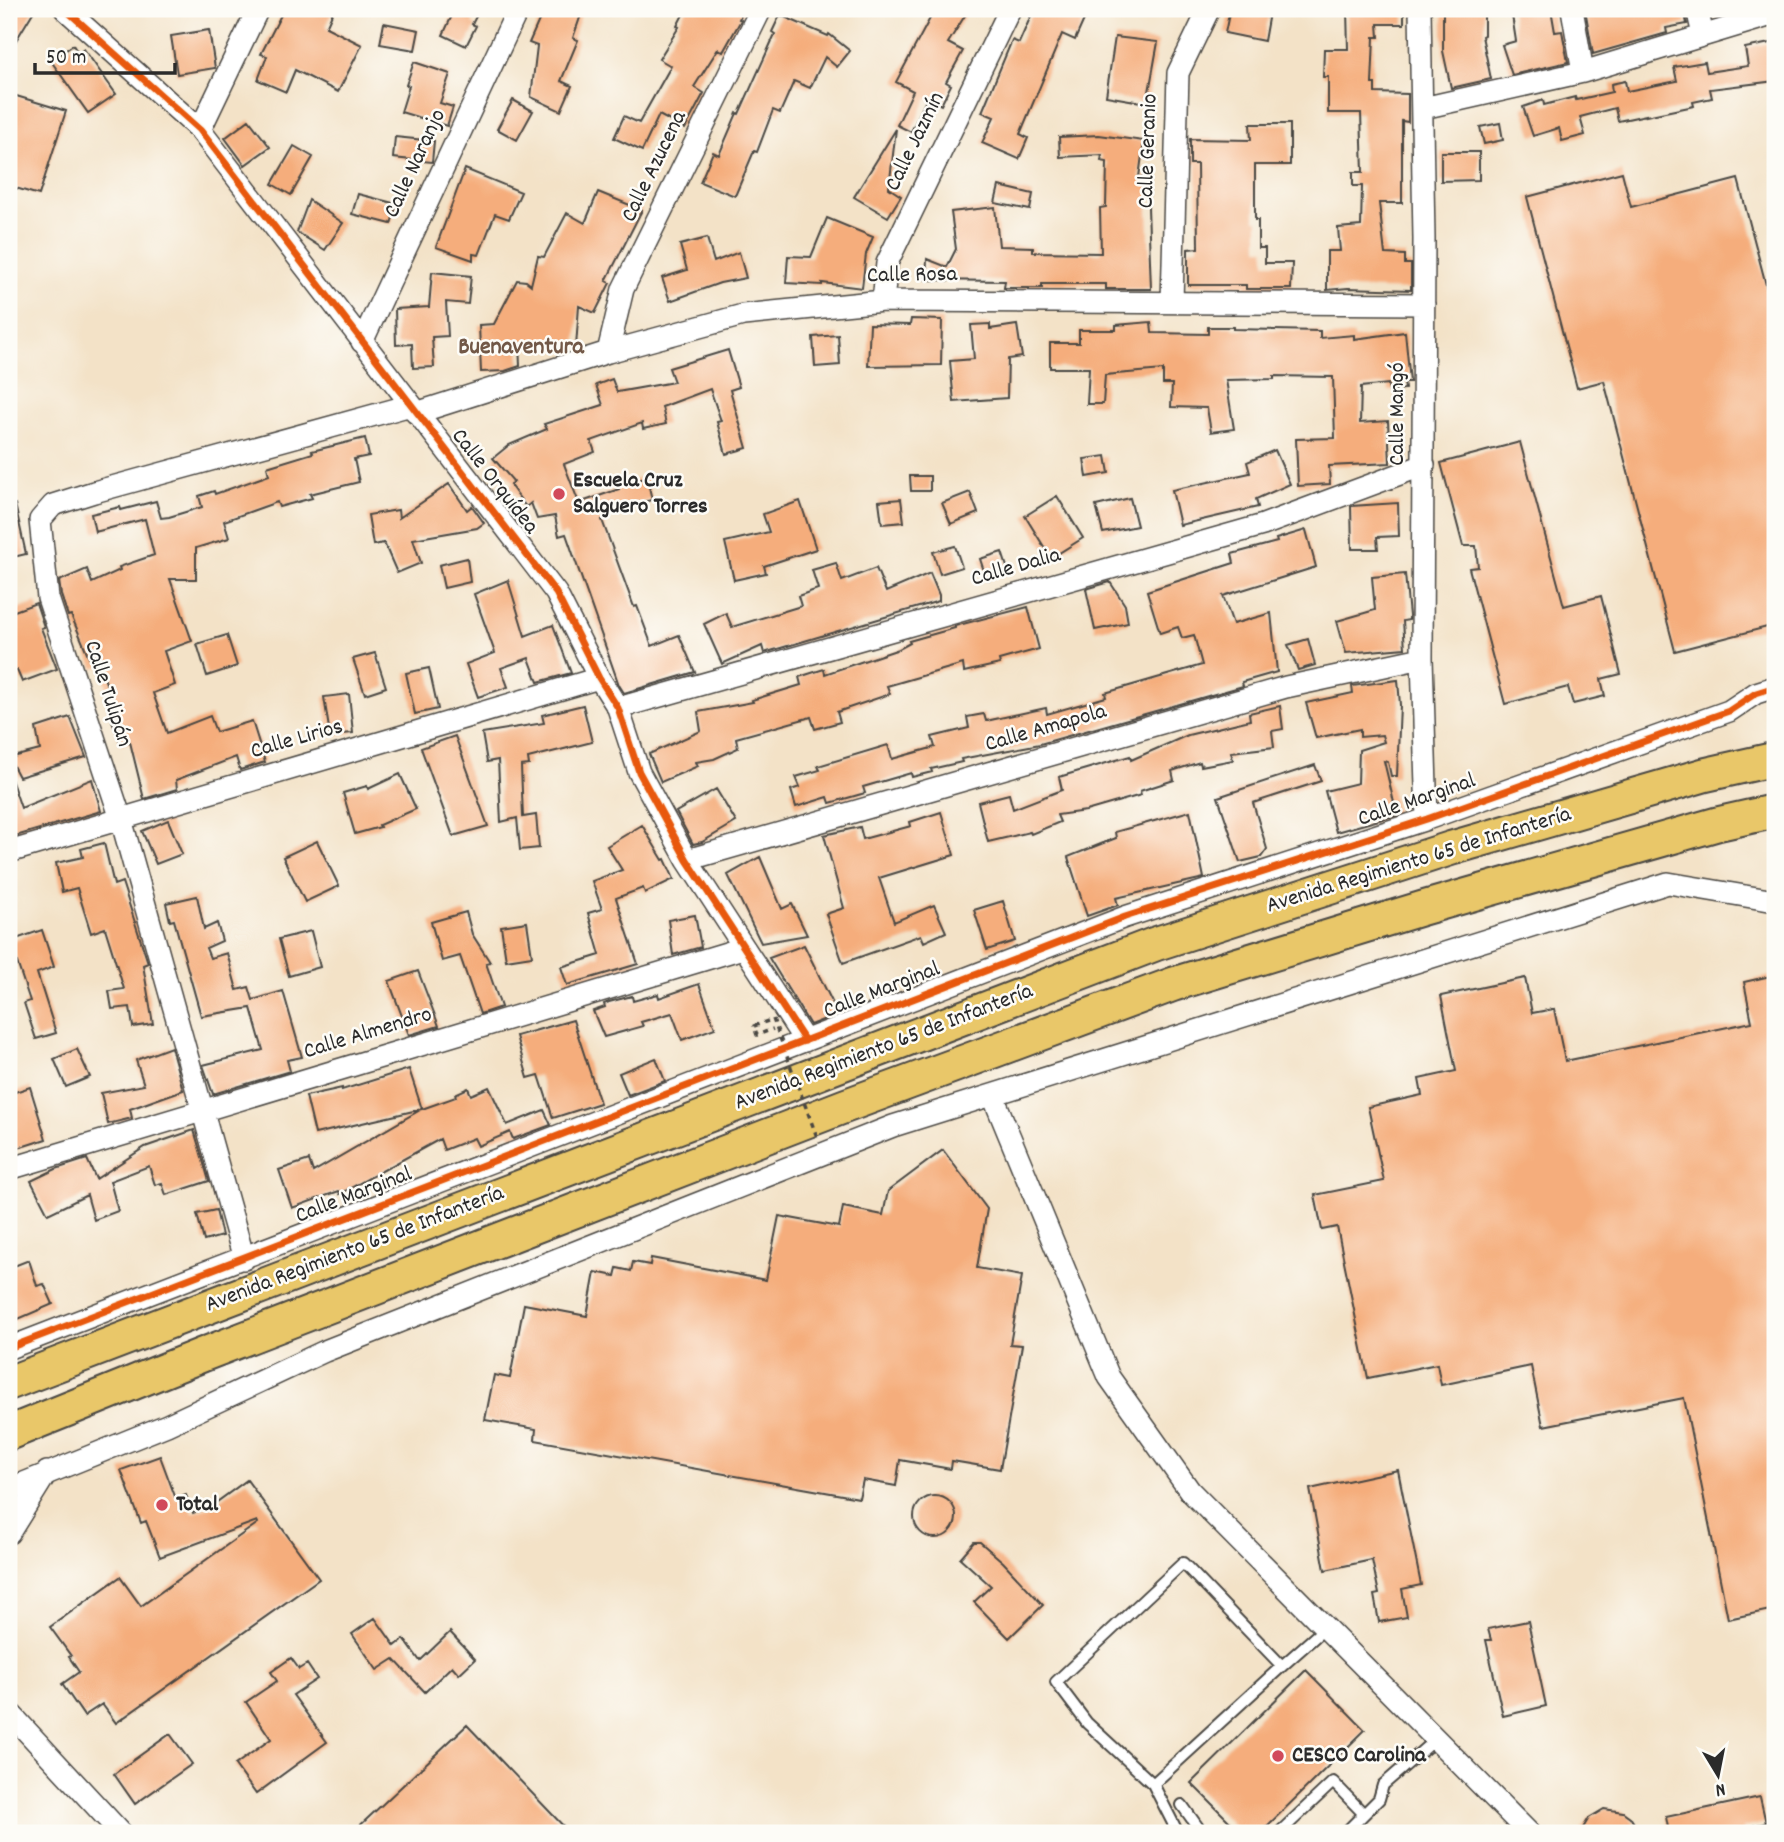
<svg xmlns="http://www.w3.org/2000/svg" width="1784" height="1842" font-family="Dekko,sans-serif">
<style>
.building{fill:#f5ad7b}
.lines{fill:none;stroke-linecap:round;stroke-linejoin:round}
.lane-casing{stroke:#494642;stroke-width:14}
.street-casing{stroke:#494642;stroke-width:24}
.primary-casing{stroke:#494642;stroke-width:37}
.path{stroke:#494642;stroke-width:3.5;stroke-dasharray:5 5;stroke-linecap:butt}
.lane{stroke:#fff;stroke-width:10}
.street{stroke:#fff;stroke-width:21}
.primary{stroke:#e9c769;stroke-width:33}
.path-bridge{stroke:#494642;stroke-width:3.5;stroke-dasharray:5 5;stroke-linecap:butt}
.cycleway-casing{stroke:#fdfcf7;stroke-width:11}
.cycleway{stroke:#e8590c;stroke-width:7}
.poi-dot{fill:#d1495b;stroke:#fdfcf7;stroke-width:2.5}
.labels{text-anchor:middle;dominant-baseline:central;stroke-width:5;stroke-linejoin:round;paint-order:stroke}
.street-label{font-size:23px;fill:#2b2b2b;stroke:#fdfcf7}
.poi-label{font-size:23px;font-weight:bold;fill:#2b2b2b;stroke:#fdfcf7;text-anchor:start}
.neighbourhood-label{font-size:24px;font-weight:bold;fill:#725847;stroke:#fdfcf7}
</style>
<rect width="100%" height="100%" fill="#fdfcf7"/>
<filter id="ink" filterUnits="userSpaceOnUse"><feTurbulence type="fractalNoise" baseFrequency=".0143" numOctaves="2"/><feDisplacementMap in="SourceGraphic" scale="14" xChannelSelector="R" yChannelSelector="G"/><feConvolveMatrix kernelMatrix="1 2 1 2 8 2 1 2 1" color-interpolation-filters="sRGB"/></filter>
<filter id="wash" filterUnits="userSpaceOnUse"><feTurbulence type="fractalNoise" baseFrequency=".00686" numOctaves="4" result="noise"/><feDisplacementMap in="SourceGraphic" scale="28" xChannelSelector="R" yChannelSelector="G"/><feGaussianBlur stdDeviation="1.57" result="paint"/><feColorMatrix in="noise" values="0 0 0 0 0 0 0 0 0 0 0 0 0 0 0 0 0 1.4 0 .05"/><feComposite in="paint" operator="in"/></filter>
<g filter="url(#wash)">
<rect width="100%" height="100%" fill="#f3e2c7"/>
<g id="blocks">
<path class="building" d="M9,9h26l-26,43z
M284,9h50l-8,18 36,18 -24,47 -43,-22 -9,22 -28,-12 9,-24 -6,-2z
M455,9h25l-8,15 4,2 -10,20 -23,-11z
M544,9h39l-10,29 5,2 -17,41 11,5 -11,25 -30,-14 6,-51 -8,-3z
M686,9h58l-5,10 2,1 -18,32 -5,-3 -24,38 10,6 -19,36 -26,-14 -17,36 -28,-13 10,-22 15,7 32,-57 -12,-7 20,-32 -2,-1z
M935,9h34l-21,34 15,8 -17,31 5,3 -10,20 -14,-7 -16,34 -14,-7 16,-34 -17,-9z
M1034,9h43l10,4 -12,27 -13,-6 -42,100 8,4 -9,21 -37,-16 12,-26 -12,-5 30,-72 7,3z
M1230,9l39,4 -5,28 -39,-8z
M1347,9h57v15h-26l1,13h-5l-2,47h3v9l33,1v28l-6,-1v82h-23l6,51 20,1v9h6v26l-63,-2 -21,2v-39h13l-2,-23 23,-2 1,-40h-9v-14h10l-2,-59h-33v-36h-5l1,-28h24z
M1443,9h41v26l-2,1 9,43 -40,9 -8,-37z
M1511,9h40l4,23 7,-1 6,31 -56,13 -10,-30 14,-4z
M1585,9h99l3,15 -21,4 1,5 -74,21z
M780,15l48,21 1,-2 21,17 -13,16 -12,-10 -15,31 -16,-7 -14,32 -7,-3 -16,42 -3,-1 -19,45 -35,-14 13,-30 6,3 18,-42 2,1 36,-80 -3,-2z
M384,23l35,7 -4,20 -35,-6z
M209,30l6,38 -38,6 -6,-38z
M1115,37l43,5 -11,61 -41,-7z
M1775,42v39l-65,8 2,9 -19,4 1,4 -48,10v-1l-28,6 -3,-13 -35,9 5,18 -23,6 -3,-13 -26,8 -10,-29 20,-7 1,5 31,-8 1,3 36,-8 -1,-8 14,-3 2,10 50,-10 -3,-14 31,-5 2,10 41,-6 -3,-18z
M73,45l5,8 6,-4 32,45 -28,19 -37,-52z
M414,62l36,12 -10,29 13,4 -6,19 -46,-14 8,-26 -3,-1z
M13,95l53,16 -27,84 -30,-9v-78z
M513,100l20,11 -16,29 -20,-11z
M249,120l21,27 -25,18 -20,-27z
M1500,123l3,17 -19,4 -4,-17z
M1250,124h40v41h-35v55h3v28h7v15h27l-1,26h-45v-4h-58v-36l10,-1 -1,-84h-7v-25l61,1z
M896,129l-7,59 12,8 -13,21 -34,-20z
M1099,135l45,6 -5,36h12l-3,30 3,82h-45v-5h-64v4h-38l1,-7 -79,-1 1,-21 20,8 9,-18 -5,-37 44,-5 4,39 34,1v5l68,1 -1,-45 6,-1 1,-45 -6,-1 1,-6 -42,2 -1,-20z
M395,137l39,4 -2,21 -39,-4z
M294,146l19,11 -22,38 -19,-11z
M1441,152h38v28l-38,1z
M465,169l56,23 -12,27 -14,-5 -16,41 -6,-1v6l-37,-13z
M1622,172l9,35 107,-28 37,140v306l-100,26 -71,-270 -27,7 -50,-191z
M999,186l34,8 -3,16 -35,-7z
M598,192l44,18 -36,71 4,2 -15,30 -16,-7 -3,41 -57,-4 1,23 -15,5 -24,1 -2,-47 15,-1 23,-44 9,1 5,4 7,-29 6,1 23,-44 18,10z
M358,194l39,10 -6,20 -39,-10z
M309,200l34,23 -18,27 -28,-18z
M827,218l46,19 -7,17 -4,34 -40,-5v2l-36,-2 2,-27 23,1z
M707,238l7,24 25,-10 7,26 -26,5 -50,18 -8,-23 25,-8 -7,-25z
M432,272l39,4 -3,28 -22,-2 2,34 -16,1 2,30 -21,1 -1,-24 -16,1 -1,-36 34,-2z
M911,319l31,1 -1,45 -73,1 2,-42 40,1z
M1151,322l1,11 56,1v-7h25v2l87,2v7l34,-3v4l51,-7 5,50h-6l1,7 -16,2 -1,-7 -27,3 -1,36 28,-2 2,42 -61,3 1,18 -32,2 -2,-47 39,-1 -2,-61 -59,-1v3l-48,1 8,49 -23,3 -4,-24 -36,-1 1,-23h-9v-14l-58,5 -2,29h-16l2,-36h-39v-25h29v-13h37v-5z
M990,324v5l27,-4 5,32 -14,2 -1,39 -53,4 -4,-41 24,-2 -3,-34z
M838,335l2,30 -25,2 -2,-30z
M728,350l11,37 -9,3 17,58 -21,6 -9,-32 4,-1 -11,-32 -48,18 4,17 -23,5 -1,-6 -51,18 4,11 -31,12 15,39 40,-14 -1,-6 29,-5 5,22 -49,10 3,9 -4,1 32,87 3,-1 15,40 27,-11 16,37 -71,21 -5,-8 -53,-151 -7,2 -4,-20 -18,3 -6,-16 -5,4 -16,-22 4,-3 -21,-24 16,-13 38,-16 -3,-5 59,-19 -7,-20 16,-6 5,13 57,-10 -5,-14z
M365,438l4,18 -15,3 5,23 -49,12 2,4 -33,9 -2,-5 -53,19 5,17 -33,10v31h-26l22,62 -28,10 11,34 -22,8 14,40 43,-17 6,16 36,-11 13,41 -25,8 -4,-13 -60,23 1,9 -33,10 -14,-57 -9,3 -13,-36 6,-3 -14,-40 -6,3 -23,-54 -3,1 -7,-21 -2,-14 28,-12 5,14 28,-13 -1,-3 35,-12 -9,-36 -50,13 -4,-18 29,-7 1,3 35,-9 5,17 8,-1 33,-10 -3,-11 15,-5 1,3 54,-19 -2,-8 46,-14 -1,-2z
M1520,442l44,164 37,-10 20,78 -20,5 4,17 -32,8 -5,-17 -63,17 -36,-136 9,-1 -2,-21h-13l-22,-83z
M1275,450l15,34 -34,15 2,8 -78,18 -8,-35 78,-17 -3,-11z
M1106,456l3,17 -22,4 -3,-18z
M910,476h20v15h-19z
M449,484l18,26 5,-4 12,17 -7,5 -64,11 8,24 -24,10 -13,-30 -11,2 -5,-30 30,-5 1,8z
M970,492l8,21 -27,11 -9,-21z
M1057,496l26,42 -32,20 -26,-42z
M1130,498l7,28 -34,7 -7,-27z
M901,499l3,23 -22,2 -3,-23z
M800,501l16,48 -52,17 2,7 -32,7 -9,-38 44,-10 -6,-18z
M1398,503l1,33 -22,1 1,12h-26l-1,-43z
M9,504h6l11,50 -17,4z
M1306,530l10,37 -93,29 10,28 38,-11 6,59 -35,10 1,4 -203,58 -79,15 1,3 -31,7 1,3 -20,5 -1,-4 -48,14 2,6 -35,10 -2,-6 -32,10 -5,-17 9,-3 -4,-10 24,-7 -2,-4 70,-21 4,14 43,-12 -3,-10 37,-9 -2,-11 17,-3 2,7 60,-13 1,6 59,-17 -1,-4 97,-28 -8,-30 -12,3 -4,-11 -18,6 -13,-42 87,-28 -2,-9 45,-12 -1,-3z
M955,546l7,21 -22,7 -7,-22z
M1002,552l7,21 -22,7 -7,-21z
M467,558l3,24 -26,6 -5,-23z
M836,563l6,18 34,-13 10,24 44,-19 9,22v6l-175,52 -2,-7 -40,18 -18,-40 22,-11 6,14 69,-21 -3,-10 20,-7 -6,-19z
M1405,574l4,42v4l-6,1 2,27 -59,5 -9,-32 38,-11 -3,-33z
M508,580l17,56 28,-11 18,48 -33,9 -9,-24 -28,10 7,19 -30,10 -12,-33 29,-11 -21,-59z
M1110,582l15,23 3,18 -33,7 -9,-41z
M36,603l8,24 -3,1 16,41 -35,13 -5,-12 -8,4v-61z
M1028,607l11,42 -40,11 1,4 -36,8 -1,-8 -76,22 3,8 -53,18 3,10 -25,7 -4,-12 -75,21 2,10 -24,11 -18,3 2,4 -37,16 -12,-28 52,-23 -3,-19 55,-10 -1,-2 49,-15 -2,-8 25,-8 1,5 74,-25 11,-6 -1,-2 46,-13v-2z
M227,635l10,31 -30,10 -10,-32z
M1308,639l7,26 -17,5 -10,-25z
M375,653l11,34 -21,7 -12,-35z
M429,668l9,41 -23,5 -9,-41z
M1398,680l2,25 -3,71h-6l-3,-14 -4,-1 13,54 -61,17 -11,-41 33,-8 1,-33 25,-8 -2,-7 -22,2v-8l-44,9 -10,-35 47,-10 -1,-7z
M349,694l4,39 -23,2 -6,-38z
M583,705l9,37 -64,16 1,7 -8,1 2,51 13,-2 3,33 -19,2 -3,-32 -16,4 -3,-62 -11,2 -5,-29 62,-10 -2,-8z
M1280,706l3,23 -11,2 2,16 -43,5 2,8 -32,6 -1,-4 -28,9 2,9 -34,11 1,4 -55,16 -29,4 3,7 -29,12 -1,-2 -42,10 -10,-40 31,-8 4,15 49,-19 -3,-13 71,-21 1,4 57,-25 62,-15 -1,-7z
M70,717l16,40 -67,20 -10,-19 31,-8 -4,-22z
M455,736l33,90 -35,10 -32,-88z
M1315,765l6,16 -68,22 14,46 -6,8 -21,5 -22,-65z
M400,774l16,35 -37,16 1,2 -25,7 -12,-41 24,-7 1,3z
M9,779h2l10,29 71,-29 9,32 -92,27z
M716,789l20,33 -34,20 -9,2 -17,-32z
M1190,811l14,67 -88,20 2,7 -31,11 -19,-59 48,-19 -1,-6z
M941,812l13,43 -75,23 15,44 40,-17 12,27 -22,10 -3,-7 -78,28 -17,-49 18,-6 -20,-73 36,-8 3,12 48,-13 -1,-4z
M168,820l14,34 -26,10 -14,-33z
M642,825l21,35 2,-1 9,20 -29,14 -2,-5 -27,10 22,66 -71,21 -6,-18 39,-12 -12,-42 14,-4 -10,-28 30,-11 -15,-24z
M317,841l22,45 -34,16 -22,-45z
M104,843l10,42 8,-3 26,81 -5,2 10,59 -20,3 -3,-20 -18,2 -3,-18 15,-2 -19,-61 -14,5 -14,-45 -15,4 -6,-29 27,-6 -2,-8z
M760,857l22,52 10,-5 15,31 -46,8 -33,-68z
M197,896l7,33 13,-6 5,18 -16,7 4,10 17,-5 10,37 12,-3 4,13 30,-9 19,66 -15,3 3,11 -77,23 -10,-29 60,-15 -12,-42 -50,8 -27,-96 -4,1 -4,-18z
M1003,901l12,40 -28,9 -13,-40z
M466,912l6,22 18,28 -4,1 15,44 -21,7 -20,-58 -18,5 -11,-39z
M695,915l6,32 -28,8 -5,-35z
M527,922l5,34 -26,4 -5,-34z
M42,930l12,37 -17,6 19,60 -20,6 -12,-36 6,-2 -20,-60z
M311,931l9,36 -31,9 -10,-37z
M804,945l34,69 -28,11 -41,-67z
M418,971l21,55 -30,9 -20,-54z
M1775,975v634l-47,10 -44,-221 -141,28 -12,-60 -90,19 -4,-21 -69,14 -31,-151 -15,3 -7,-35 69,-14 -16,-74 54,-12 -3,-16 37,-8 -15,-75 84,-18 7,35 22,-4 11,52 187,-39 -8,-40z
M699,984l16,44 -33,12 -10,-27 -31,9 2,4 -39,11 -11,-26 12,-4 -1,-3 5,-2 23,-6 1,5 25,-7 1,4z
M573,1020l27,83 -47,15 -14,-43 -11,3 -12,-42z
M171,1047l12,43 -53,19 2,9 -24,6 -7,-31 43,-8 -8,-25z
M77,1049l13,28 -24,10 -12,-28z
M656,1058l9,23 -37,14 -9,-22z
M409,1069l13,40 -107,25 -9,-38 36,-8v2z
M30,1087l16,52 -34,11 -3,-10v-46z
M489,1087l18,38 37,-15 7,15 -38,14 -3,-7 -32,14 -4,-8 -30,12 -4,-11 -100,55 -1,-3 -47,17 -13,-38 30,-10 4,12 109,-63 34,-12 -1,-3 13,-6 3,7z
M194,1130l15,51 -43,14 -4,-12 -7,2 -6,-19 -39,15 8,30 -24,9 -7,-25 -39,19 -17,-33 25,-12 31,-10 9,20 49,-32z
M943,1150l44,59 -10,59 45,8 -12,68 12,1 -22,124 -48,-8 -1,8 -51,-9 -4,26 -33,-6 -4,18 -324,-58 1,-11 -51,-9 9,-45 16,3 14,-74 63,12 8,-44 20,4 2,-8 14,3 2,-9 17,3 1,-7 115,22 13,-64 60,11 4,-20 40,8 5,-24z
M216,1210l6,26 -18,5 -7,-27z
M29,1260l8,26 7,-2 9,20 -44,19v-55z
M160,1456l16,43 10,-4 7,18 17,-6 37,-27 72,99 -203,144 -14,-19 -18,12 -22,-32 17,-12 -10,-15 2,-1 -21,-29 70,-50 21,29 117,-83 -1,-2 -97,36 -14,-36 -5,2 -20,-53z
M1398,1470l23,115 -19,4 5,28 -28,5 -5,-27 5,-1 -7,-34 -47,10 -15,-81z
M914 1517a21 21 0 1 1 42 0a21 21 0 1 1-42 0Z
M974,1542h6l23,20 40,43 -34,33 -35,-36 17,-16 -31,-28z
M375,1618l20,28 9,-7 16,22 30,-29 25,27 -16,15 -7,-8 -27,26 -31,-33 -17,11 -25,-36z
M1528,1621l18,85 -43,10 -17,-76h5l-3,-11z
M291,1658l8,11 8,-5 10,15 -24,16 34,47 -71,52 -21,-29 36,-26 -25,-37 31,-21 -6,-9z
M1306,1670l59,60 -105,103h-19l-50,-50z
M467,1725l103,108h-218z
M170,1734l22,30 -57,40 -21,-30z
M1760,1797l6,26 -23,5 1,5h-75l-3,-16z
M1604,1809l19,3 7,5 10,16h-60l9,-15z"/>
</g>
</g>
<g filter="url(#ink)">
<use href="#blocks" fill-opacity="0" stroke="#494642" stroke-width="2"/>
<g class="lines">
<g class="lane-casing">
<path id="lane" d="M1153,1784l129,-118
M1182,1805l20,28
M1178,1833l-25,-49 -66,-61 -31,-41 127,-119 99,103 43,-38
M1279,1833l54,-51 31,32
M1345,1833l34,-34 4,-14 53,-46"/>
</g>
<g class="street-casing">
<path id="street" d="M65,9l135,121 356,463 43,85 19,30 21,64 48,88 118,181
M1420,9l4,230 -2,419 5,161
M1572,9l11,63
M1697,9l6,26
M1423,108l160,-36 192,-58
M200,130l58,-121
M883,301l4,-38 123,-254
M1172,302l6,-229 31,-64
M362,342l156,-333
M608,352l15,-63 138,-280
M416,413l192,-61 135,-37 140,-14 541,3
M618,708l645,-183 161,-60
M9,852l590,-174
M687,860l599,-173 136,-29
M993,1096l116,281 81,114 339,342
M9,1169l734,-221
M244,1259l-123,-440 -73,-221 -8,-78 13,-15 41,-13 317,-87
M9,1348l1116,-431 302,-98 302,-108 27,-18 19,-6
M9,1489l158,-64 158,-74 568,-225 775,-243 107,18
M9,1533l38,-61
M9,1712l112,121"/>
</g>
<g class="primary-casing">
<path id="primary" d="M9,1383l1146,-439 297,-96 252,-73 71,-16
M9,1433l193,-78 643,-249 329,-122 249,-76 294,-84 58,-13"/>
</g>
<path class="path" d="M768,1021l-14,5 3,9 16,-6"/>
<use href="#lane" class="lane"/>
<use href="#street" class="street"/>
<use href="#primary" class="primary"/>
<path class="path-bridge" d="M773,1019l44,118"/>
<g class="cycleway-casing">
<path id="cycleway" d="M65,9l135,121 356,463 43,85 19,30 21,64 48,88 118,181
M9,1348l1116,-431 302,-98 302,-108 27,-18 19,-6"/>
</g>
<use href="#cycleway" class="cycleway"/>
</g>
</g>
<g class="poi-dot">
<circle cx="559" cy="494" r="7"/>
<circle cx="162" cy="1505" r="7"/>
<circle cx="1278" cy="1756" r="7"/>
</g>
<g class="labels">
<g class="street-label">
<text transform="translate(916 142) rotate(-64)">Calle Jazmín</text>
<text transform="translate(1149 151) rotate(-88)">Calle Geranio</text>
<text transform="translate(416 164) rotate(-65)">Calle Naranjo</text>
<text transform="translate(655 167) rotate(-64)">Calle Azucena</text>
<text transform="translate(912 276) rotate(-1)">Calle Rosa</text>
<text transform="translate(1398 414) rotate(-90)">Calle Mangó</text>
<text transform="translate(494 482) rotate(52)">Calle Orquídea</text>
<text transform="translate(1016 568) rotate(-16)">Calle Dalia</text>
<text transform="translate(107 694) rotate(72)">Calle Tulipán</text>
<text transform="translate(1046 729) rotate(-16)">Calle Amapola</text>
<text transform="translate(297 740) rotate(-16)">Calle Lirios</text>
<text transform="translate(1417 801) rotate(-19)">Calle Marginal</text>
<text transform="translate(1419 861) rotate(-17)">Avenida Regimiento 65 de Infantería</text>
<text transform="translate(882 991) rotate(-21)">Calle Marginal</text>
<text transform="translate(368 1034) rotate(-17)">Calle Almendro</text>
<text transform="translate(884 1048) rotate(-21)">Avenida Regimiento 65 de Infantería</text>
<text transform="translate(354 1196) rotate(-21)">Calle Marginal</text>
<text transform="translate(355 1250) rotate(-21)">Avenida Regimiento 65 de Infantería</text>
</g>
<g class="poi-label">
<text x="573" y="481">Escuela Cruz<tspan x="573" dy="26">Salguero Torres</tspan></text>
<text x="176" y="1505">Total</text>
<text x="1292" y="1756">CESCO Carolina</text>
</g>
<g class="neighbourhood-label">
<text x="521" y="348">Buenaventura</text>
</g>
</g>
<rect width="1784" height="1842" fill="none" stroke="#fdfcf7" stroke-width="35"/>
<g transform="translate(1718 1775) rotate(170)" stroke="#fdfcf7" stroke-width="5" paint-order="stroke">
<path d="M0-5L12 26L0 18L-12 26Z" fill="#2b2b2b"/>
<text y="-10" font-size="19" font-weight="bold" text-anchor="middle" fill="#2b2b2b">N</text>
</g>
<path d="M35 63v10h140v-10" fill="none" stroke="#2b2b2b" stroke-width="3.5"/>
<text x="46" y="63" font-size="21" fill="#2b2b2b" stroke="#fdfcf7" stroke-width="5" paint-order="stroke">50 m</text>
</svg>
